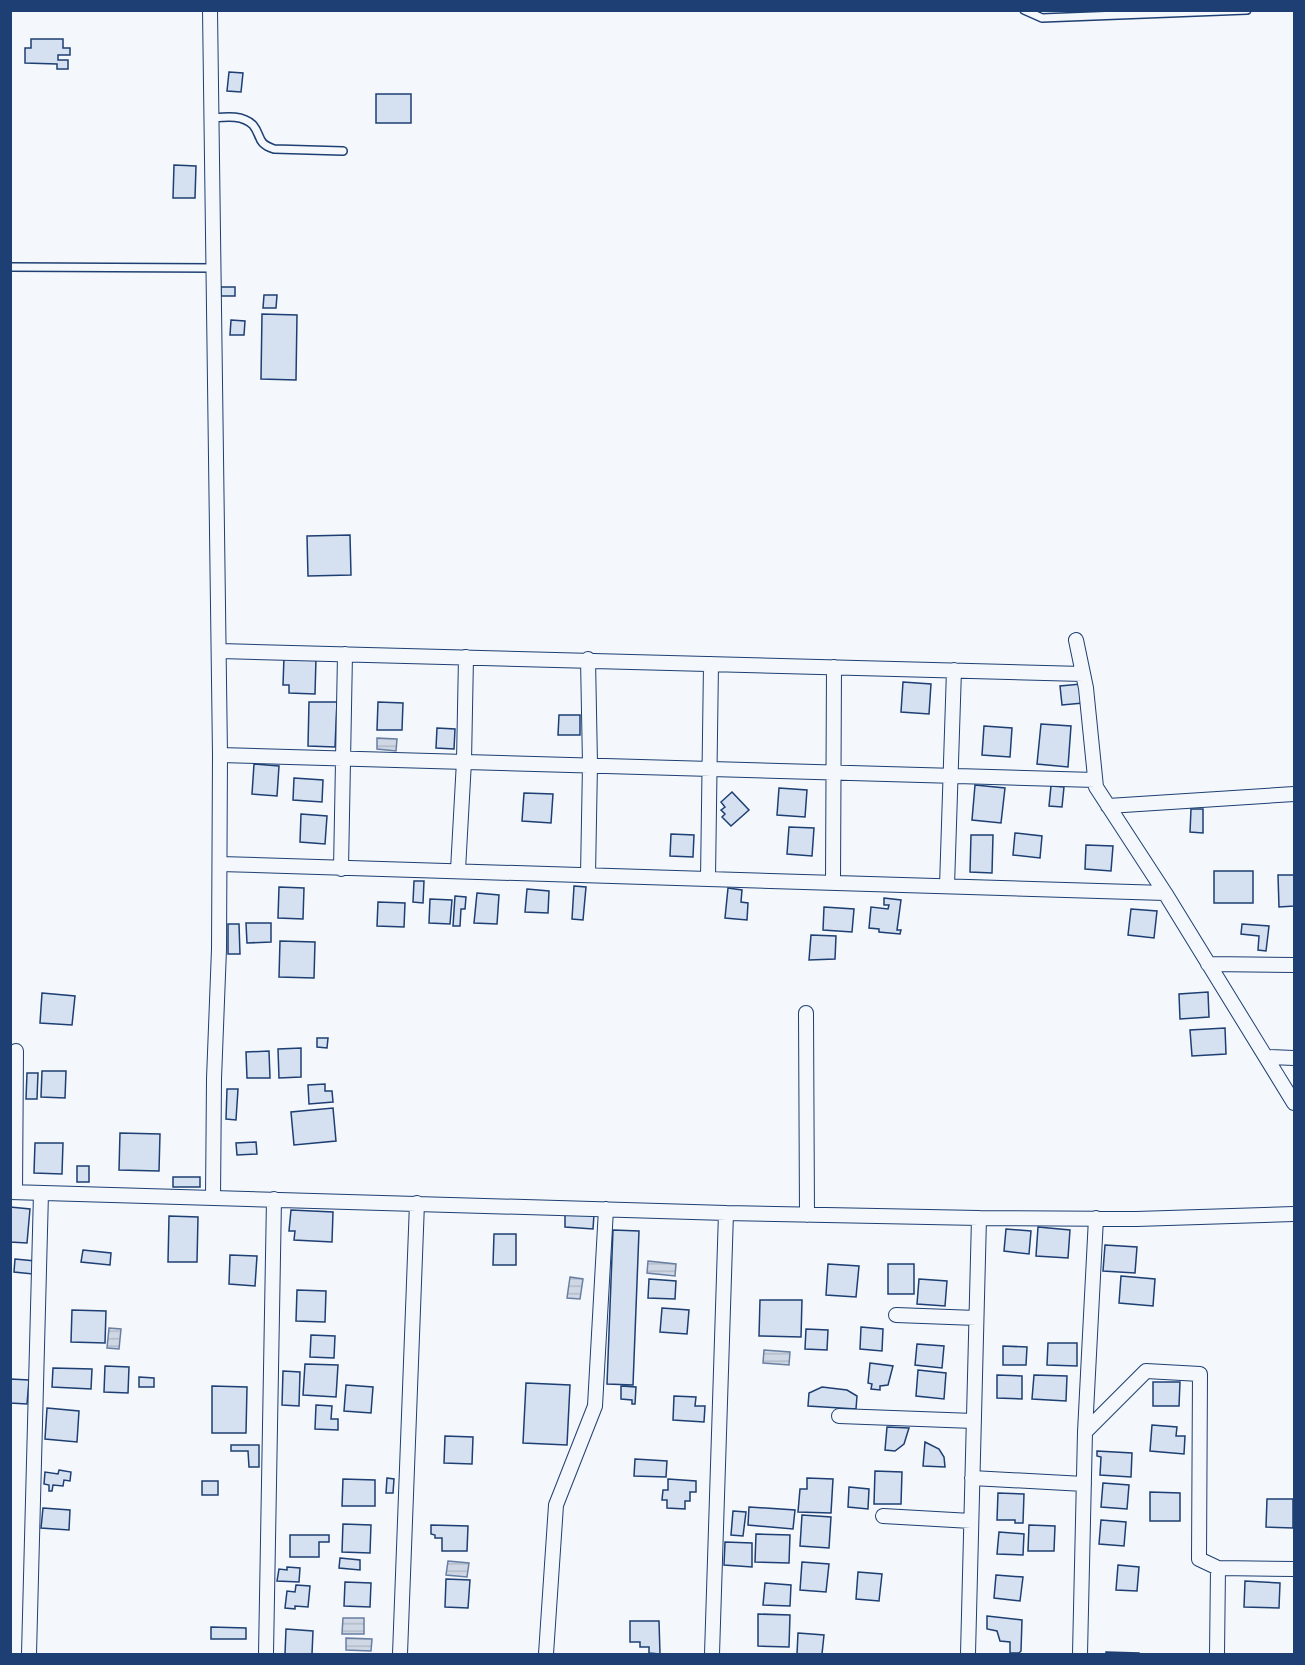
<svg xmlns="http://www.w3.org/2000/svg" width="1305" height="1665" font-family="'Nunito Sans',sans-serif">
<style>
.water{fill:url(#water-rules);stroke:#687fa3;stroke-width:1.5}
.building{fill:#d5e0f0;stroke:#1d3f73;stroke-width:1.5}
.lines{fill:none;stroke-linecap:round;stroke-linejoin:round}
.lane-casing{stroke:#1d3f73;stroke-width:10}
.street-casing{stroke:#1d3f73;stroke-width:16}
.lane{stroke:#f4f7fb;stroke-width:7}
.street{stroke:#f4f7fb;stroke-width:14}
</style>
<defs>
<pattern id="water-rules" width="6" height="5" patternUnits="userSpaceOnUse" patternTransform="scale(1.5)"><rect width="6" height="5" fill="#cfd7e4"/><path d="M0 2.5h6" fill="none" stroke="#b1bac7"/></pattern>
</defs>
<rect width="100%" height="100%" fill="#f4f7fb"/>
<path class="water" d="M377,738l20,1 -1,12 -19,-2z
M648,1261l28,3 -1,12 -28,-3z
M570,1277l13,2 -3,20 -13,-1z
M109,1328l12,1 -2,20 -12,-1z
M764,1350l26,2 -1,13 -26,-2z
M448,1561l21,2 -2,14 -21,-2z
M343,1618h21v16h-22z
M346,1638l26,1 -1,12 -25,-1z"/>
<path class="building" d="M31,39h32v9h7v7h-12v5h10v9h-11v-5l-32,-1v-15h6z
M229,72l14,1 -2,19 -14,-1z
M376,94h35v29h-35z
M174,165l22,1 -1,32h-22z
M221,287h14v9h-14z
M264,295h13l-1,13h-13z
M262,314l35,1 -1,65 -35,-1z
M231,320l14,1 -1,14h-14z
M350,535l1,40 -43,1 -1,-40z
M284,657l32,1 -1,36 -26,-1v-8h-6z
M903,682l28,2 -2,30 -28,-2z
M1081,684l2,19 -21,2 -2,-19z
M309,702h28l-2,45 -27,-1z
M378,702l25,1 -1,27h-25z
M559,715h21v20h-22z
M1041,724l30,2 -3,41 -31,-3z
M984,726l28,2 -2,29 -28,-2z
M437,728l18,1 -1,20 -18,-1z
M254,764l25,2 -2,30 -25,-2z
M294,778l29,2 -1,22 -29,-2z
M975,785l30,3 -4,35 -29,-3z
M1051,786l13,1 -2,20 -13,-1z
M779,788l28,2 -2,27 -28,-2z
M732,792l17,18 -18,16 -9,-9 3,-3 -4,-4 4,-3 -4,-5z
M524,793l29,1 -2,29 -29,-2z
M1191,809h12v24l-13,-1z
M301,814l26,2 -2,28 -25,-2z
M789,827l25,1 -2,28 -25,-2z
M1015,833l27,3 -2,22 -27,-3z
M671,834l23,1 -1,22 -23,-1z
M971,835h22l-1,38 -22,-1z
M1086,845l27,1 -2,25 -26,-2z
M1214,871h39v32h-39z
M1278,875h16v31l-15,1z
M414,881h10l-1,22 -10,-1z
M574,886l12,1 -3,33 -11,-1z
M279,887l25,1 -1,31 -25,-1z
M728,888l14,2 -1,12 7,1 -1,17 -22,-2z
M527,889l22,2 -1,22 -23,-1z
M477,893l22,2 -2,29 -23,-1z
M455,896l11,1 -1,12h-4l-1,17h-7z
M884,898l17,2 -4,30h4l-1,4 -21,-2v-3l-10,-1 2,-21 17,2 1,-4h-5z
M430,899l22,1 -2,24 -21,-1z
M378,902l27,1 -1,24 -27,-1z
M824,907l30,2 -2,23 -29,-2z
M1131,909l26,2 -3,27 -26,-3z
M246,923h25v19l-24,1z
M228,924h11l1,30h-12z
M1242,924l27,2 -3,25 -8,-1 1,-14 -18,-2z
M811,935l25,1 -1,23 -26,1z
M280,941l35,1 -1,36 -35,-1z
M1208,992l1,25 -29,2 -1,-25z
M42,993l33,3 -3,29 -32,-2z
M1225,1028l1,26 -34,2 -2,-26z
M317,1038h11l-1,10 -10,-1z
M301,1048v29l-22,1 -1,-29z
M269,1051l1,27h-23l-1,-26z
M42,1071h24l-1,27 -24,-1z
M27,1073h11l-1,26h-11z
M325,1084v7h7l1,11 -24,2 -1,-19z
M227,1089h11l-2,31 -10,-1z
M333,1108l3,33 -42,4 -3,-33z
M120,1133l40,1 -1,37 -40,-1z
M256,1142l1,12 -20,1 -1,-12z
M35,1143h28l-1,31 -28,-1z
M77,1166h12v16h-12z
M173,1177h27v10h-27z
M10,1207l20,2 -3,34 -17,-1z
M291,1210l42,2 -1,30 -38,-2 1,-9h-6z
M565,1212l29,2 -1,15 -28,-2z
M169,1216l29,1 -1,45h-29z
M1038,1227l32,3 -2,28 -32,-2z
M1006,1229l25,2 -2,23 -25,-3z
M613,1230l26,1 -6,154 -26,-1z
M494,1234h22v31h-23z
M1105,1245l32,2 -2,26 -32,-2z
M83,1250l28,3 -1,12 -29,-3z
M230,1255l27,1 -2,30 -26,-2z
M15,1259l20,2 -2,13 -19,-2z
M828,1264l31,2 -3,31 -30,-2z
M888,1264h26v30h-26z
M1121,1276l34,3 -2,27 -34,-3z
M649,1279l27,2 -1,18 -27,-1z
M919,1279l28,2 -2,25 -28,-2z
M297,1290l29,1 -1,31 -29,-1z
M760,1300h42l-1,37 -42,-1z
M662,1308l27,2 -2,24 -27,-2z
M72,1310l34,1 -1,32 -34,-1z
M861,1327l22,2 -1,22 -22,-2z
M806,1329l22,1 -1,20 -22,-1z
M311,1335l24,1 -1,22 -24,-1z
M1048,1343h29v23l-30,-1z
M917,1344l27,2 -2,22 -27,-3z
M1003,1346l24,1 -1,18h-23z
M870,1363l23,3 -5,19 -8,1v4l-9,-1 1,-5 -4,-1z
M305,1364l33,1 -2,32 -33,-2z
M105,1366l24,1 -1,26 -24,-1z
M53,1368l39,1 -1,20 -39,-2z
M918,1370l28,3 -2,26 -28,-3z
M283,1371l17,1 -1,34 -17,-1z
M997,1375l25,1v23l-25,-1z
M1034,1375l33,1 -1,25 -34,-2z
M139,1377l15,1v9h-15z
M10,1379l19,1 -2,24 -17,-1z
M1153,1382h27l-1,24h-26z
M526,1383l44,2 -3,60 -44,-2z
M346,1385l27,2 -2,26 -27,-2z
M212,1386l35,1 -1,46h-34z
M621,1386l15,1 -1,17h-3v-4l-11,-1z
M822,1387l25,3 10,6 -1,13 -48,-3 1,-13z
M674,1396l22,1 -1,9h10l-1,16 -31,-2z
M316,1405l16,1 -1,13h7v11l-23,-1z
M47,1408l32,3 -2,31 -32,-3z
M1152,1425l25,2 -1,9h9l-1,18 -34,-3z
M887,1427l22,1 -5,16 -9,7 -10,-1z
M445,1436l28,1 -1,27 -28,-1z
M925,1442l14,7 5,8 1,10 -22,-1z
M231,1445h28v22h-10l-1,-16h-17z
M1097,1451l35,2 -1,24 -31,-2 1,-18 -4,-1z
M635,1459l32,2 -1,16 -32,-1z
M59,1470l12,2 -1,9 -6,-1 -1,6 -10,-1 -1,6h-3v-6l-5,-1 1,-12 13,2z
M875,1471l27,1 -1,32h-27z
M387,1478l7,1 -1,14h-7z
M807,1478l26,1 -2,34 -33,-1 2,-23h7z
M343,1479l32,1v26h-33z
M668,1479l28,2v11h-6v9h-5v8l-18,-1v-8h-5l1,-10h5z
M202,1481h16v14h-16z
M1103,1483l26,2 -2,24 -26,-2z
M849,1487l20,2 -1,20 -20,-2z
M1150,1492l30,1v28h-30z
M998,1493l26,1 -1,29h-8v-3h-18z
M1267,1499h26v29l-27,-1z
M749,1507l46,3 -2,19 -45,-4z
M43,1508l27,2 -1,20 -28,-2z
M733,1511l13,1 -3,24 -12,-1z
M802,1515l29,2 -2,31 -29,-2z
M1101,1520l25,2 -2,24 -25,-2z
M343,1524l28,1 -1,28 -28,-1z
M431,1525l37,1 -1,25h-25v-13h-7v-3l-4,-1z
M1029,1525l26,1 -1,25h-26z
M999,1532l25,2 -1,21 -26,-1z
M756,1534l34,1 -1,28 -34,-1z
M290,1535h39v7h-10v15h-29z
M725,1542l27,1v24l-28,-2z
M340,1558l20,2v10l-21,-2z
M802,1562l27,2 -3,28 -26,-2z
M1118,1565l21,2 -2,24 -21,-1z
M287,1567l13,1 -1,14 -22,-1 2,-12 8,1z
M858,1572l24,2 -3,27 -23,-2z
M996,1575l27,2 -3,24 -26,-3z
M446,1579l24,1 -2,28 -23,-1z
M1245,1581l35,2 -1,25 -35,-1z
M345,1582l26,1 -1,24 -26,-1z
M765,1583l26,2 -1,21 -27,-1z
M296,1585l14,1 -2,21 -13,-1v3l-10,-1 2,-17 8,1z
M758,1614l32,1 -1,32 -31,-1z
M987,1616l35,4 -1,31 -2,2h-9v-11l-10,-1 -3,-10 -10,-2z
M630,1621h29l1,33 -11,-1v-6h-9v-5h-10z
M211,1627l35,1v11h-35z
M286,1629l27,2 -1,23h-27z
M798,1633l26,2 -2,19h-25z
M1106,1652l33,1v1h-33z"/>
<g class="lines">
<g class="lane-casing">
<path id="lane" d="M1024,10l18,8 205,-8
M211,118c13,-1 31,-4 42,7 9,11 3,18 21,24l69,2
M10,267l204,1"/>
</g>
<g class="street-casing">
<path id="street" d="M210,10l10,745 -1,194 -5,130 -1,119
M1076,640l10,48 10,99 69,106 129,210
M220,651l863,23
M220,755l875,25
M1108,806l186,-12
M220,864l945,29
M341,869l4,-215
M458,870l6,-109 2,-104
M588,875l2,-111 -2,-105
M708,878l3,-214
M833,882l1,-215
M947,886l7,-216
M1208,964l86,1
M806,1013l1,202
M1267,1057l27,1
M10,1192l716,21 253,5 157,1 158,-5
M15,1192l1,-141
M896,1315l80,3
M839,1416l135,5
M1085,1432l61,-61 54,3 -1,185 19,9 -1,86
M972,1478l112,6
M883,1516l88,5
M1218,1568l76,1
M29,1654l12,-461
M266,1654l8,-455
M400,1654l17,-451
M546,1654l10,-149 39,-99 11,-197
M712,1654l14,-441
M968,1654l11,-436
M1080,1654l5,-222 11,-214"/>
</g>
<use href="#lane" class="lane"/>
<use href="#street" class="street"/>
</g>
<rect width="1305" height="1665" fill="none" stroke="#1d3f73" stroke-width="24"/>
</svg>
